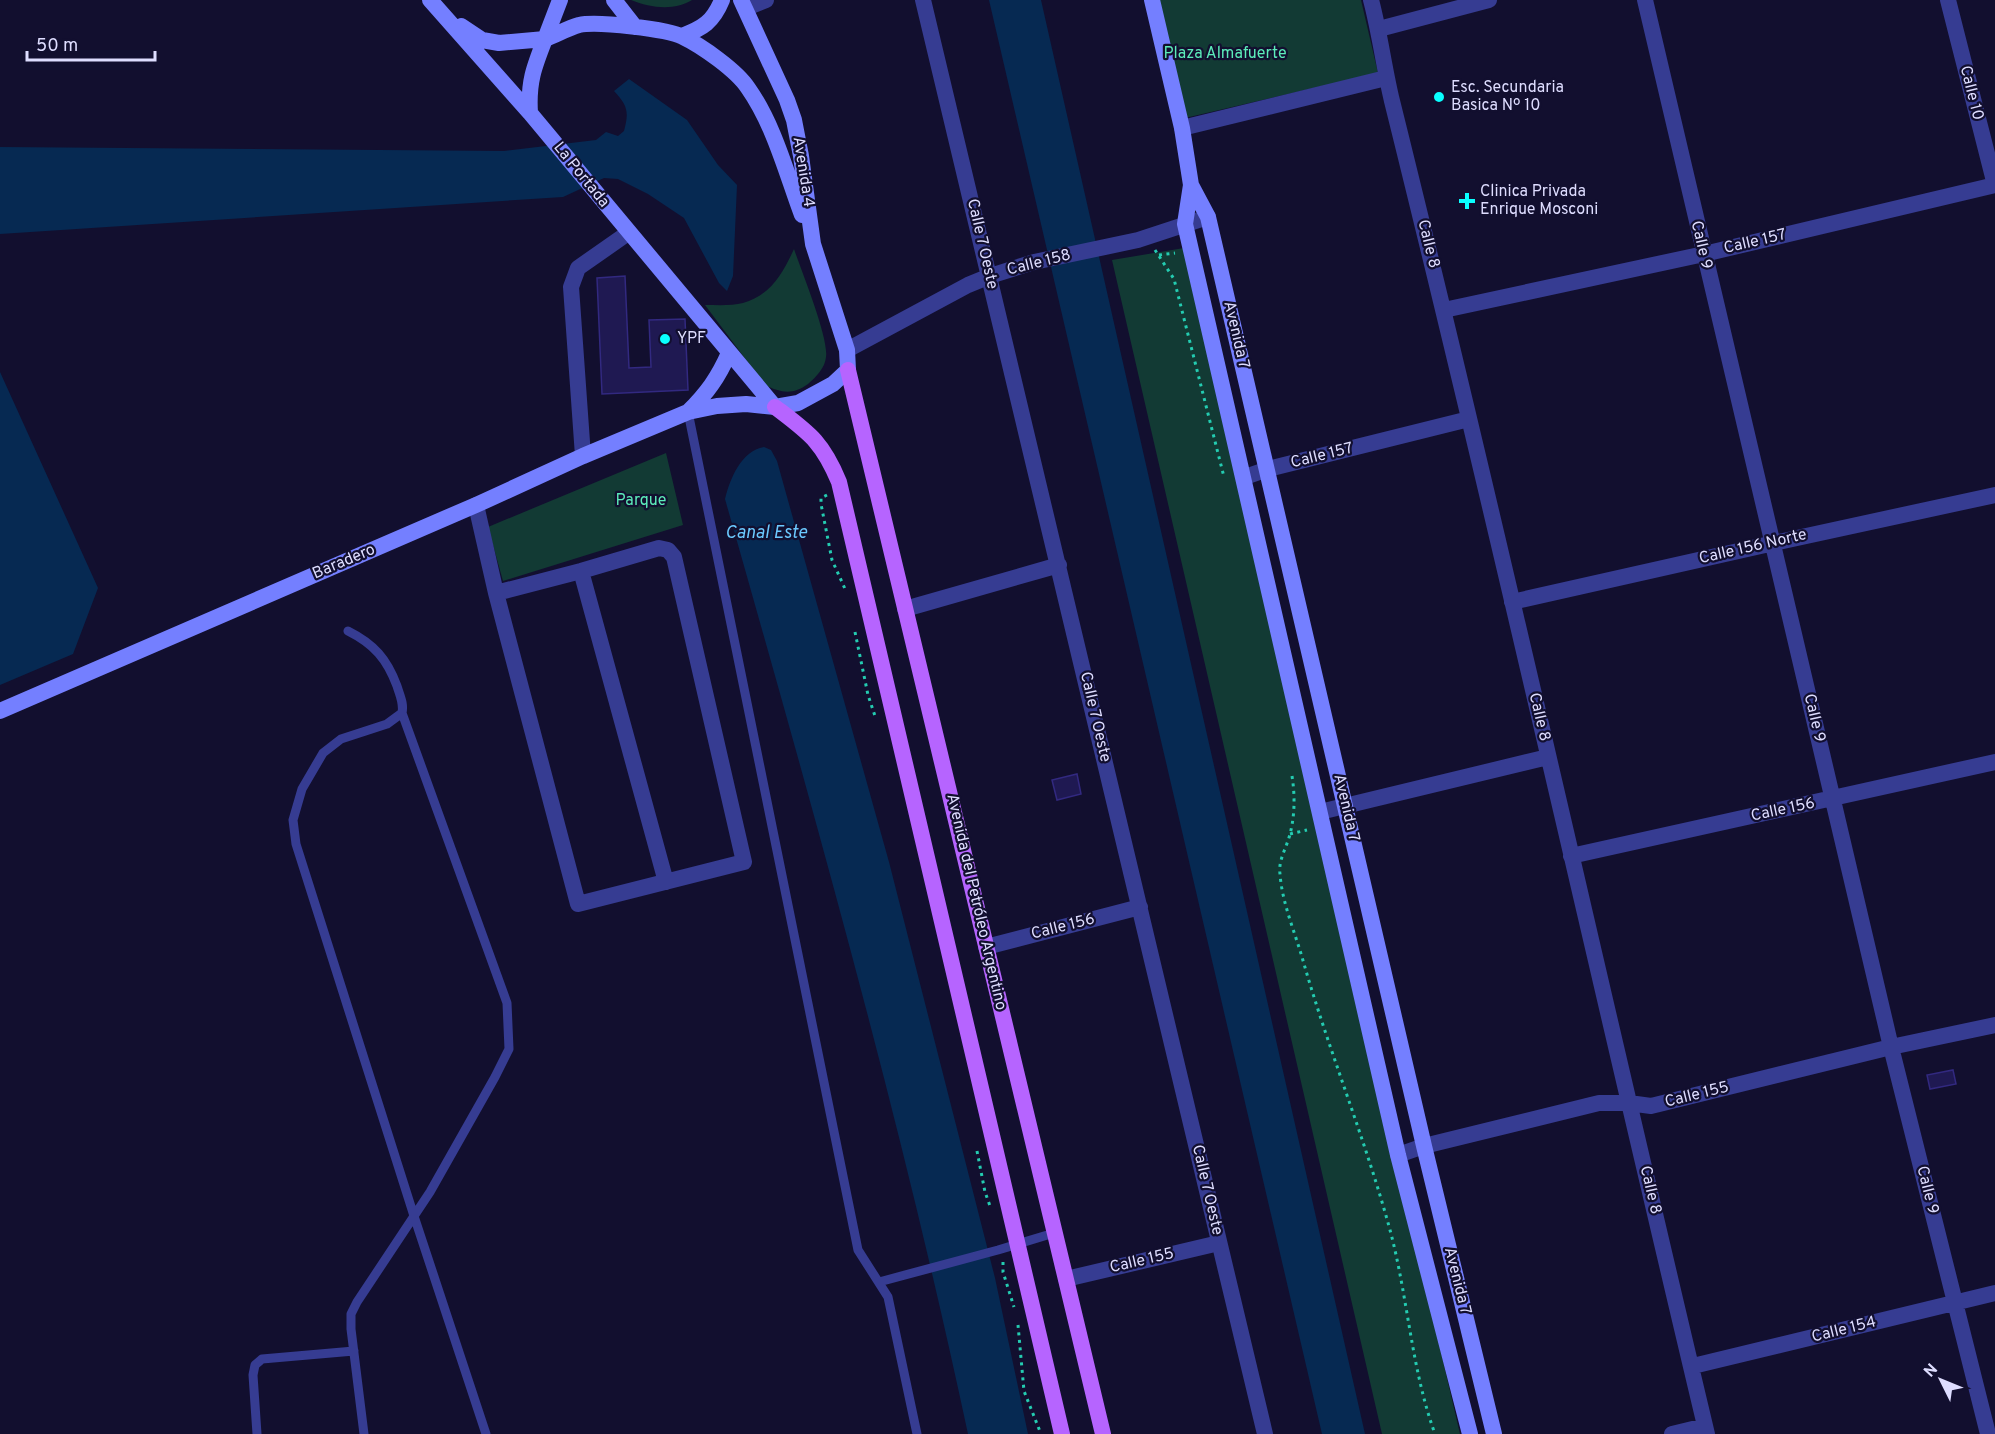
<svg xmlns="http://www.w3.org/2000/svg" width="1995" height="1434" font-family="Overpass,sans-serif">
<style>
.green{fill:#123a34}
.water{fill:#062952}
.building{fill:#1f1952;stroke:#322980;stroke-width:1.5}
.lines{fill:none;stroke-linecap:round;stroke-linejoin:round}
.path{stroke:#24ccb1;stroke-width:3;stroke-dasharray:3 4.5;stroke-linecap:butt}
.service{stroke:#363c92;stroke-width:9}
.minor{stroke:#363c92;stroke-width:16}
.secondary{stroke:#747fff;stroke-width:16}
.primary{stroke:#b664ff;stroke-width:16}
.poi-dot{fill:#09ffff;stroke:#120f2f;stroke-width:2}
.labels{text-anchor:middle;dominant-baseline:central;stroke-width:4.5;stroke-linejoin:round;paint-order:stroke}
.park-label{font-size:16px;fill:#5cecba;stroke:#120f2f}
.poi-label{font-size:16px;fill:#deddff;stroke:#120f2f;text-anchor:start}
.street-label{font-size:16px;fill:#deddff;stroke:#120f2f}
.water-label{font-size:18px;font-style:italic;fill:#6bc9ff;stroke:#120f2f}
</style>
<rect width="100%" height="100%" fill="#120f2f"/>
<path class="green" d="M631,0h61c-18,11 -41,8 -61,0z
M1158,0h203l17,73 -193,45z
M1184,248l276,1186h-78l-270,-1174z
M794,249c7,21 35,89 32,108 -1,11 -10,20 -18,27 -15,11 -27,9 -43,1l-60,-80c12,0 27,1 38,-2 28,-8 40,-30 51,-54z
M666,453l17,72 -180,56 -15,-54z"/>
<path class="water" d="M989,0h52l324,1434h-43z
M629,79l58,41 31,45 19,20 -4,91 -6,15 -8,-8 -35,-65 -36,-24 -30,-15 -14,-1 -41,19 -563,37v-87l504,4 92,-11 10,-8 12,4 6,-5c5,-19 4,-25 -10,-40z
M0,372l98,216 -25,66 -73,31z
M764,447l7,3 6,11 112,401 106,416 33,156h-60c-67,-315 -155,-625 -243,-935 5,-20 16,-48 39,-52z"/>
<path class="building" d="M625,276l4,92 22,-1 -2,-47 36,-1 3,71 -86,4 -5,-116z
M1077,774l4,20 -24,6 -5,-20z
M1953,1070l3,14 -26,5 -3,-14z"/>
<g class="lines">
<path class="path" d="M1155,250l19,29 50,198
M1159,255l16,-2
M827,495l-6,3v6l11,56 14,31
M855,632l13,63 7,21
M1292,776c3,19 3,39 -2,58 -3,13 -12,26 -10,40 2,28 14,56 22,83 26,92 63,181 88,273 18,67 21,138 45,204
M1290,834l17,-4
M977,1151l8,41 5,14
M1003,1262v10l11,35
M1018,1325l6,66 17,43"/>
<path class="service" d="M688,412l170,838 30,47 29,137
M348,631c26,13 39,28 49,55 3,10 7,17 5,27l105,290 2,46 -14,28 -65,115 -73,110 -6,12v15l13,105
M402,713l-15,11 -46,15 -18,14 -21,36 -9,31 3,24 118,372 72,218
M879,1282l119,-32 56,-17
M257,1434l-4,-59 2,-10 7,-6 92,-8"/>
<path class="minor" d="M923,0l342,1434
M1371,0c9,34 13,68 21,101 110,443 209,889 315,1333
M1645,0l246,1047 97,387
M1948,0l47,185
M746,8l20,-8
M1379,29l110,-29
M1182,128l204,-50
M1444,310l260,-56 291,-69
M847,350l121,-65 22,-9 44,-14 104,-22 70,-23
M583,456l-12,-169 7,-19 50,-35
M1245,477l23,-8 201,-50
M476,505l20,88 82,311 166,-42 -70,-305 -6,-7 -9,-2 -78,23 -85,22
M581,571l85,311
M1512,602l262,-59 221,-48
M905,609l154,-44
M1320,812l228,-55
M1571,856l424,-94
M986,947l154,-40
M1398,1155l26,-9 175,-43h30l22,3 240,-59 104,-22
M1066,1279l153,-36
M1693,1366l302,-73
M1672,1434l33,-8"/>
<path class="secondary" d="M430,0l100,113 245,294
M614,0l21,27
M1152,0l30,128 9,57 17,32 216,929 70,288
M461,26l21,14 17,3 46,-4 15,-39
M682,36c21,-8 31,-14 40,-36
M530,113c-2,-31 4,-46 15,-74 11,-4 23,-11 34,-14 18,-4 89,4 104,12 19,9 54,34 65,51 26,37 38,84 54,127
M1191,185l-6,39 213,931 72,279
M688,412c19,-19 30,-34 41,-59
M0,711l476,-206 107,-49 105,-44 29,-6 29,-2 29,3 23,-4 35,-19 15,-14 -1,-20 -34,-106 -12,-88 -7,-36 -7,-20 -46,-100"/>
<path class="primary" d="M848,370l255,1064
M775,407c34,26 47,34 64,75l223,952"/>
</g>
<g class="poi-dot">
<circle cx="1439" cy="97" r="6"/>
<path d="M1464 192h6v6h6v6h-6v6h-6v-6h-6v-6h6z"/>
<circle cx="665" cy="339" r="6"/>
</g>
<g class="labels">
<g class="park-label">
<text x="1225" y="54">Plaza Almafuerte</text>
<text x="641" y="501">Parque</text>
</g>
<g class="poi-label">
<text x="1451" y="88">Esc. Secundaria<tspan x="1451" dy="18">Basica Nº 10</tspan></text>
<text x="1480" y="192">Clinica Privada<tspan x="1480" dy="18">Enrique Mosconi</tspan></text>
<text x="677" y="339">YPF</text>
</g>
<g class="street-label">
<text transform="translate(1971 93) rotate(76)">Calle 10</text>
<text transform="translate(803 172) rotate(81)">Avenida 4</text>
<text transform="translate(581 175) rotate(51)">La Portada</text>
<text transform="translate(1755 242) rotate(-13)">Calle 157</text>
<text transform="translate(982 244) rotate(77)">Calle 7 Oeste</text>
<text transform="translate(1428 244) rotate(76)">Calle 8</text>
<text transform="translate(1701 245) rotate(77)">Calle 9</text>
<text transform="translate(1039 263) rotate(-14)">Calle 158</text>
<text transform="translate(1236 335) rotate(77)">Avenida 7</text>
<text transform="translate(1322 456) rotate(-14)">Calle 157</text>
<text transform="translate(1753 547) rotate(-13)">Calle 156 Norte</text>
<text transform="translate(344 562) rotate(-23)">Baradero</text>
<text transform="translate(1095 717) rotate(77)">Calle 7 Oeste</text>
<text transform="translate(1539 717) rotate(77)">Calle 8</text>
<text transform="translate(1814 718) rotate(77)">Calle 9</text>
<text transform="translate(1346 808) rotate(77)">Avenida 7</text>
<text transform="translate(1783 810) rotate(-12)">Calle 156</text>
<text transform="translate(976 902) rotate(77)">Avenida del Petróleo Argentino</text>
<text transform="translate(1063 927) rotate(-14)">Calle 156</text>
<text transform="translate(1697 1095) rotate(-14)">Calle 155</text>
<text transform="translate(1207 1190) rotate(77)">Calle 7 Oeste</text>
<text transform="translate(1650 1190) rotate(77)">Calle 8</text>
<text transform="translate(1927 1190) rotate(76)">Calle 9</text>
<text transform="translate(1142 1261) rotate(-13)">Calle 155</text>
<text transform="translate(1457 1281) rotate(76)">Avenida 7</text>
<text transform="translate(1844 1330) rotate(-14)">Calle 154</text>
</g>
<g class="water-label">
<text x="766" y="533">Canal Este</text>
</g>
</g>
<g transform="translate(1941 1380) rotate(313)" stroke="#120f2f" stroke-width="4.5" paint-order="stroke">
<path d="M0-4.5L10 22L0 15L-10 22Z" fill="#deddff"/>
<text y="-9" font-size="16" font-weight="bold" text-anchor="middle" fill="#deddff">N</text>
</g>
<path d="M27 51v9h128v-9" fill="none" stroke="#deddff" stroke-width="3"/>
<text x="36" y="51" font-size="18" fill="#deddff" stroke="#120f2f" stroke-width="4.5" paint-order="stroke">50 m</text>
</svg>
